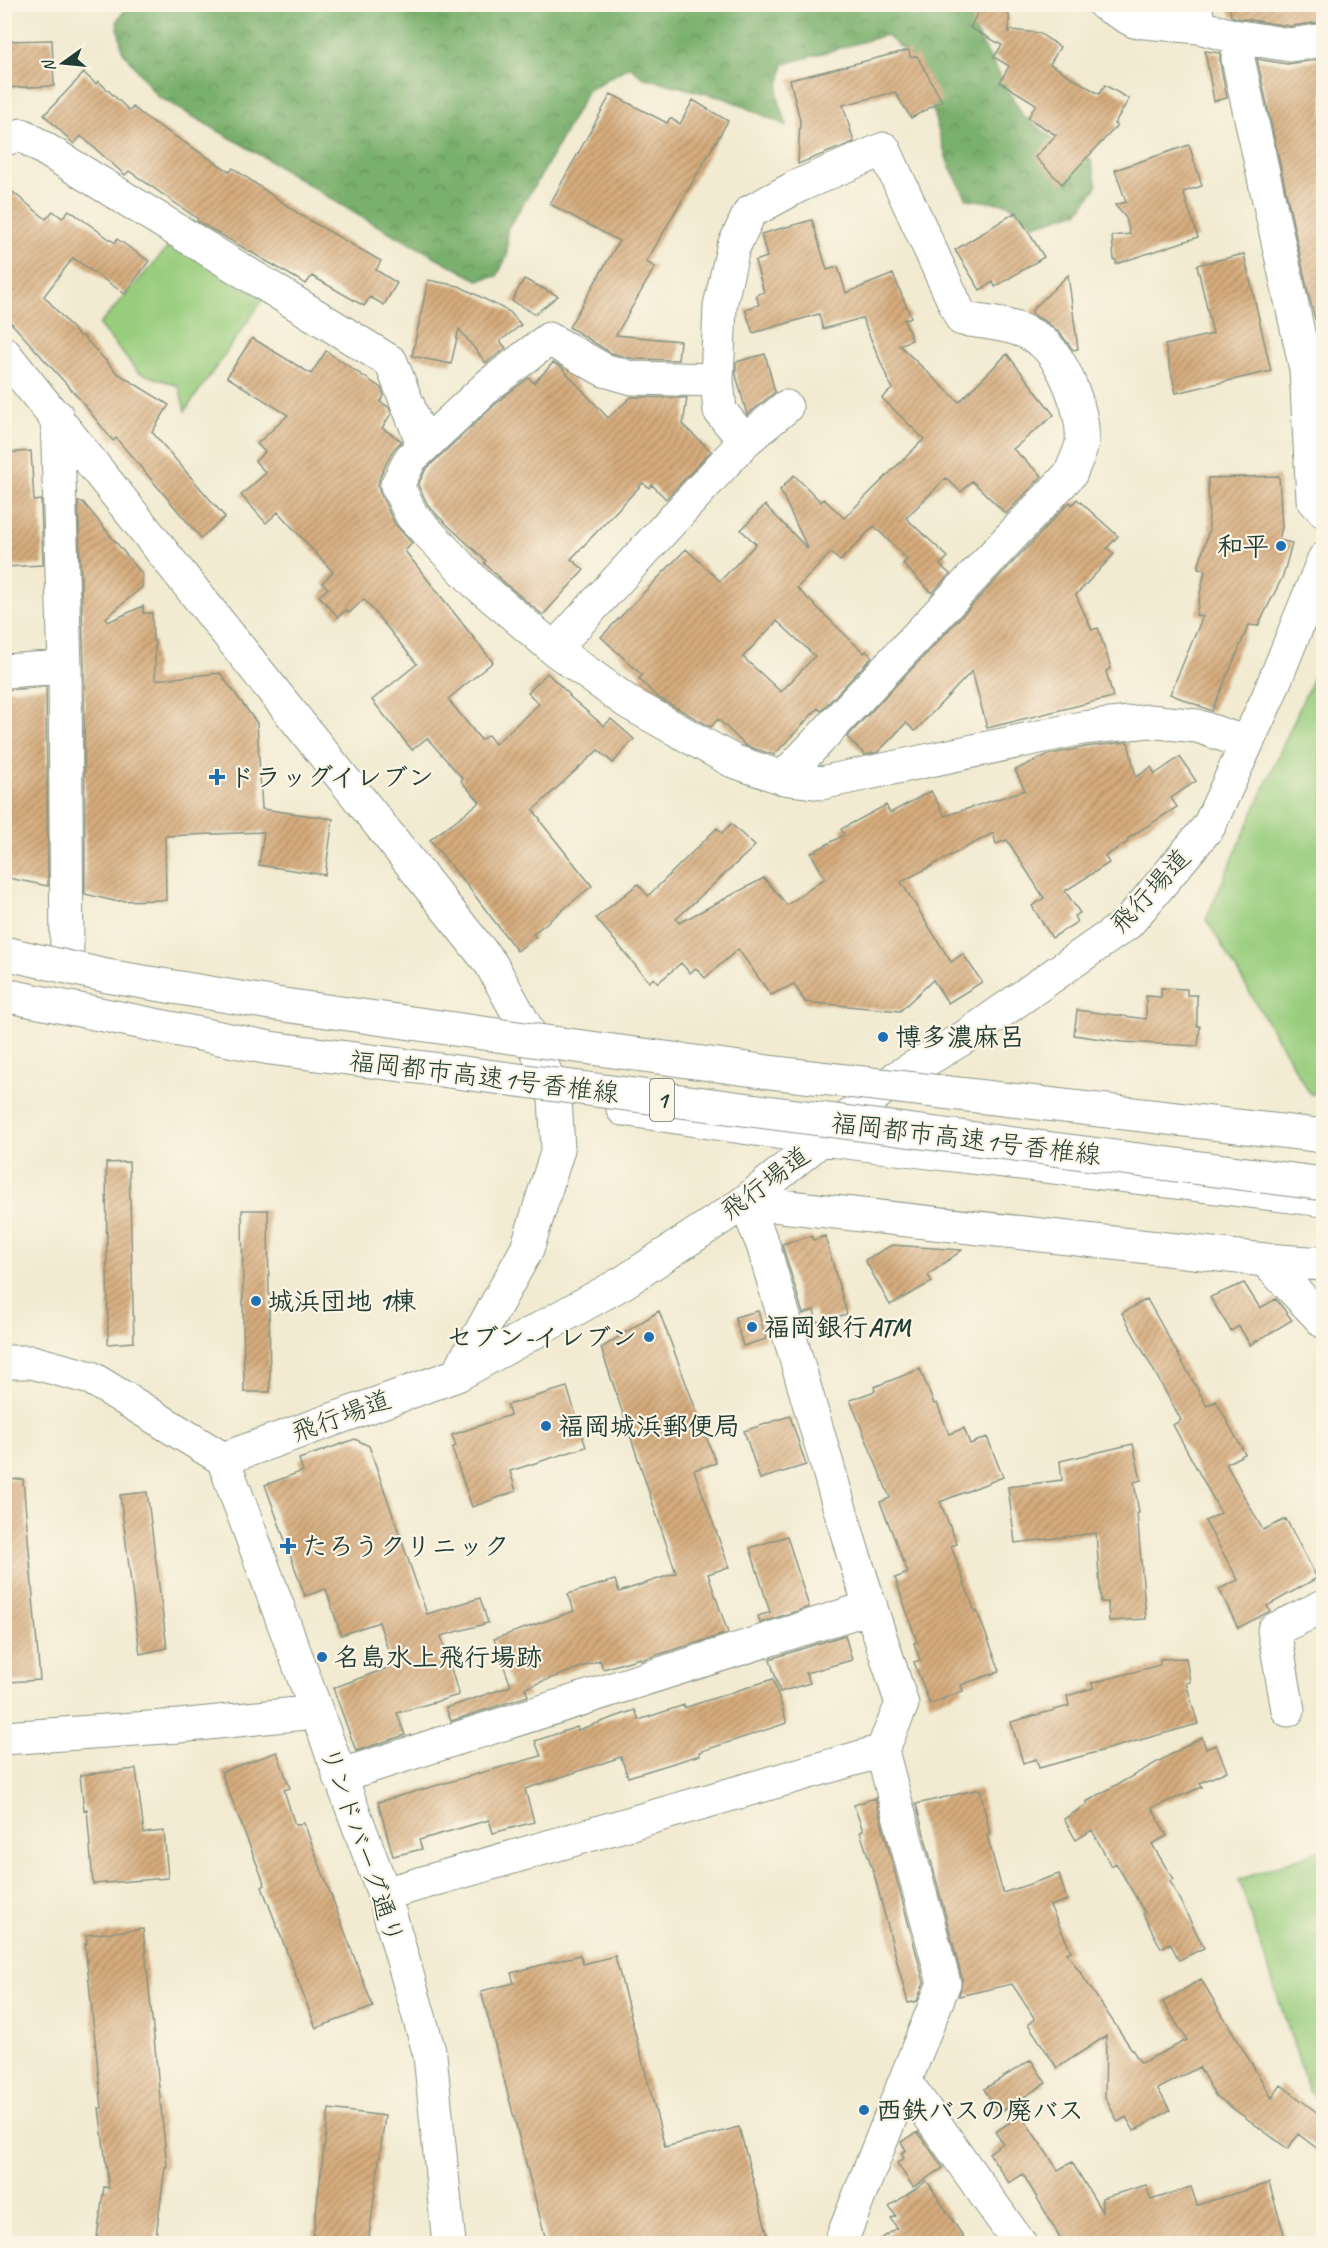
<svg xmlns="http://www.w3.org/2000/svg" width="1328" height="2248" font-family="Caveat,'Klee One',sans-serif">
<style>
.forest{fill:url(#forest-crowns);stroke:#4c7650;stroke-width:1.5}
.green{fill:#99cd7e;stroke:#5c8559;stroke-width:1.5}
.building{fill:url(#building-hatch);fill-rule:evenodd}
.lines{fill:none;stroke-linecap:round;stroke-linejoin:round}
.minor-casing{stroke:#889483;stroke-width:35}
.minor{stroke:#fff;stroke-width:33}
.highway-bridge-casing{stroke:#889483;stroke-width:35;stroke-linecap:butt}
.highway-bridge{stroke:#fff;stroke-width:33}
.poi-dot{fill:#1f6fb2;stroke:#fcf5e5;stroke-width:2}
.labels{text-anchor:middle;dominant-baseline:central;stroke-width:4.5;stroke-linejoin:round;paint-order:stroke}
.shield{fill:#fcf5e5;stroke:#617469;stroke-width:1.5}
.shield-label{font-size:24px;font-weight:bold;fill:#1f3d34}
.poi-label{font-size:26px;font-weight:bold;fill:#1f3d34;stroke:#fcf5e5;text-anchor:start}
.street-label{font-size:26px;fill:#1f3d34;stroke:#fcf5e5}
</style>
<defs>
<pattern id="forest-crowns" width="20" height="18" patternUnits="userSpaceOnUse" patternTransform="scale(1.5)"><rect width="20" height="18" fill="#7ab06d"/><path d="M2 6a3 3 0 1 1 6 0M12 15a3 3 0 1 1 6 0" fill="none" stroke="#63905a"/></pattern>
<pattern id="building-hatch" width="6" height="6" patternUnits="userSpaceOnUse" patternTransform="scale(1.5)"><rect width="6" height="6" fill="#d6ac7d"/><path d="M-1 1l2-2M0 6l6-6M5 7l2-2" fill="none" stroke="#ad8d67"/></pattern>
</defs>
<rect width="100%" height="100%" fill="#fcf5e5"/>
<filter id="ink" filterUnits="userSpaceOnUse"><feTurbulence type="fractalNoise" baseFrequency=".0167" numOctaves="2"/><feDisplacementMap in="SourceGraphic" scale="12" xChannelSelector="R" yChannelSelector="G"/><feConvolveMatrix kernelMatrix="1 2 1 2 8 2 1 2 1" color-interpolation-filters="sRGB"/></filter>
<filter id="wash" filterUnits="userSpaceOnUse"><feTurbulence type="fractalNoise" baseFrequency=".008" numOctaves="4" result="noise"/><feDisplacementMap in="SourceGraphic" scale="24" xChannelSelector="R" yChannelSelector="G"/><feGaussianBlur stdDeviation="1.35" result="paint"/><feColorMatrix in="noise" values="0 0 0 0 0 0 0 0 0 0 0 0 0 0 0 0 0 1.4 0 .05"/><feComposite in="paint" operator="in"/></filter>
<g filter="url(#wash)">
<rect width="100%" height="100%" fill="#f2ebd2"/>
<path class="forest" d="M129,4l840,1 6,26 48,85 33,25 35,19 6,26 -18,25 -45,14 -26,-21 -41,-5 -19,-36 -29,-99 -33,-29 -102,29 -7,30 10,32 -60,-27 -85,-22 -12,-11 -42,24 -45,82 -36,57v27l-10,20 -19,4 -120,-65 -108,-66 -93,-53 -35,-46 -5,-29z"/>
<path class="green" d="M172,243l92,55 -79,113 -6,-25 -41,-14 -39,-47z
M1323,655l1,440h-1l-13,-1 -104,-175z
M1323,1849h1l-1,254 -14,-12 -70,-211z"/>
<g id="blocks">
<path class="building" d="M982,4h28l-4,9 3,2v19l2,-4 28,3 21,14 -10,17 49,30 6,-9 24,14 -15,25 3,2 -55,58 -27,-27 21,-22 -28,-17 8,-14 -36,-22 9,-16 -15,-9 8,-12 -32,-17z
M1229,4h94v18l-33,4 -53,-8 -6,-2z
M52,40l2,46 -50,2v-47z
M909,50l1,7 7,-1 25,45 -31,17 -16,-26 -52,13 11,37 -56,22 2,-44 -10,-40z
M1205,51l15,2v10l7,35 -13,3z
M1257,59l30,5 36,-5v259l-8,1 -7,-27z
M84,73l12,11 2,-3 32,30 3,-4 15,12 82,53 3,-4 69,48 79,45 -5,9 21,13 -13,22 -14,-8 -6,9 -52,-30 -6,8 -109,-63 1,-2 -69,-48 -4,4 -44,-39 -7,8 -30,-29z
M611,94l56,29 3,-5 10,6 13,-24 35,21 -82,141 9,5 -39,68 64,6 -2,19 -43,-1 -24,-6 -42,-26 50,-86 -69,-37z
M1189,145l13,41 -19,6 15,45 -82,27v-4h-2l-2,-24 18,-2 -4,-16 -11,-13 11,-3 -11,-32z
M4,185l42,34 7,-8 9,7 7,-8 46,33 2,-4 32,22 -24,33 -52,-36 -29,38 36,41 2,-2 35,38 52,32 -17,27 73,85 -24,21 -85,-100 -3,3 -35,-44 -74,-82z
M1016,212l28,45 -49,30 -2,-5 -13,8 -25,-40z
M812,220l15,50 11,-3 8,26 47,-19 18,43 -7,3 8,20 -13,5 60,57 48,-48 47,61 -41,34 29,27 -36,38 -34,-33 -11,11 -15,-14 -40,40 42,39 -8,8 10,9 -18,19 -29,-29 4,-5 -33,-33 -34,35 -9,-8 -34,35 67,65 2,-2 6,6 -51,54 -3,-3 -44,47 -28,-9 -28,-27 -7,8 -54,-30 -18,-18 3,-4 -41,-38 85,-88 34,32 36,-37 -15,-14 24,-25 43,44 -28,-59 14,-15 27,27 3,-3 20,19 80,-79 -42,-41 11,-10 -3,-4 -28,-66 -39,11 -4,-15 -66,19 -8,-24 14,-4 -3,-10 8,-3 -9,-31 12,-4 -6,-23zM777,621l38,35 -34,36 -38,-35z
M1244,254l27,117 -95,22 -11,-48 48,-11 -16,-69z
M1068,275l10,74 -5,1 -13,-17 -12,-10 -15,-8 -1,-5z
M524,279l34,17 -23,18 -23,-13z
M428,280l31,6 51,26 11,13 -21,16 6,7 -20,15 -27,-34 -8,35 -39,-8z
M252,338l59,36 15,-23 55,37 3,8 -4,6 9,5 2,7 -9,14 20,13 -8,8 -14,27 -2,9 2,8 15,31 17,19 -7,8 88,111 -45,37 33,41 7,-5 7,9 44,-40 -11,-11 19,-20 23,22 -1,1 35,30 7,-7 23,20 -21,24 -15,-13 -65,60 8,10 -1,1 52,65 -59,48 3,3 -19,14 -51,-67 -36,-44 50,-38 -19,-21 2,-2 -36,-41 -15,12 -40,-50 45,-36 -53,-65 -15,14 -3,-3 -8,7 -19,-21 9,-8 -6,-5 11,-11 -55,-60 -12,11 -25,-28 25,-22 -11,-12 10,-9 -8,-8 31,-29 -61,-38z
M765,354l10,38 -28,23 -11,-40v-13z
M553,363l8,4 47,51 23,-21 56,1 -4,27 28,26 -45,48 -14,-14 -3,3 -6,-5 -72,76 13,11 -41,45 -35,-29 -24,-23 2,-2 -47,-44 -11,-12 -10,-20 8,-16 76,-71 27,-20 5,5z
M31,451l3,50 7,-1 2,65 -39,2v-114z
M1279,476l3,51 -3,13 13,3 -9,33 -25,50 -9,-1 -37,86 -42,-17 33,-78 -7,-1 9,-45 -7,-2 11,-38 -1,-52z
M1077,499l41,37 -11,12 7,6 -38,41 16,35 6,-2 13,40 -5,3 7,26 -126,31 -15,-57 -57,60 -9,-8 -28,29 -13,3 -18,-18 223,-235 2,3z
M78,502h5l59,72v13l-36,31 2,4 35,-16v7h9l1,28h2v39l65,-7 37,50 5,86 71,10 -8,56 -66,-10 5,-33 -99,4 1,64 -52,1 -29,-7 -1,-228z
M46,687l2,199 -40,-8 -1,-56h-3v-132z
M1128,742l8,35 15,-10 4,7 25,-17 16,24 -25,17 6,9 -50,32 1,3 -23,14 4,7 -44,28 15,22 -6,3 3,6 -25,16 -20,-32 12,-8 -37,-58 -11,4 -3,-11 -92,49 50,80 12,-8 19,28 -34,21 -15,-23 -33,31 -95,-9 -11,-18 -23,11 -33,-46 -33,29 -9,-10 -6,5 -9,-10 -23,20 -4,-5 -5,4 -53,-64 42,-34 10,12 69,-68 5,5 9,-9 24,22 -79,73 3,4 85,-45 23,27 38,-27 -14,-25 33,-18 -3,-6 45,-24 4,8 41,-22 14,25 80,-26 -10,-20 32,-15 38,-8z
M1161,988l26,1v6h10v31h3l-2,20 -76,-4 -48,-7 3,-25 69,9v-23l15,1z
M129,1162l5,180 -26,2 -2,-181z
M242,1210h26l2,182h-26z
M811,1236l2,4 12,-4 22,78 -30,8 -3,-12 -11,4 -21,-70z
M892,1245l70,5 -34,25 4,7 -42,23 -25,-45z
M1244,1283l16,25 16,-9 16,21 -42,25 -11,-19 -8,5 -21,-34z
M1147,1299l60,107 9,-5 29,53 -19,10 37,66 23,-11 31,59 -50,28 3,5 -32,17 -19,-39 19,-9 -33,-59 16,-8 -48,-88 8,-5 -59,-107z
M659,1311l57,152 -22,7 35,97 -21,7 20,59 -87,27 -1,-2 -37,11 -3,-9 -75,28 3,8 -77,25 -5,-13 65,-22 -17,-47 80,-28 -6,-17 47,-14 4,12 57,-19 -75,-225z
M758,1311l8,28 -23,7 -8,-29z
M920,1369l14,35 3,-1 12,31 15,-6 6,16 17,-7 16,40 -63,25 17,42 -6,2 24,66 2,-1 23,60 -39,14 2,6 -33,13 -16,-42 6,-2 -6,-17 3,-1 -22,-64 13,-5 -28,-71 10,-4 -40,-98 25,-9 -1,-4z
M567,1387l19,60 -76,24 6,20 -44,16 -20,-59 4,-2 -4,-11 58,-20 -3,-10z
M790,1416l16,49 -46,14 -16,-48z
M355,1439l14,7 58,168 53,-16 8,25 -47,13 18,59 -62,18 8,22 -49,16 -23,-63 60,-22 -14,-44 -38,13 -15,-46 -21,7 -40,-111 38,-14 -4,-12z
M1133,1444l8,36 -7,2 5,31h-2l9,106 -37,2 -1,-19h-7l-5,-69 -81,10 -7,-56 54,-7 -2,-19z
M23,1479l17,201 -32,2 -4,-37v-165z
M147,1492l20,156 -27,6 -20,-159z
M787,1536l22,71 -49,16 -2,-7 12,-4 -20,-64z
M845,1635l7,25 -46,13 4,10 -30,9 -10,-33z
M1186,1658l4,24 -4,1 12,41 -159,44 -3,-9 -13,4 -12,-41 58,-16 -2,-10 26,-8 -1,-5 68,-18v-6z
M773,1679l14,44 -88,29 1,3 -72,22 -7,-20 -96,32 9,33 -41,11 -4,-13 -70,20 3,9 -29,7 -15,-54 163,-46 -6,-15 42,-14 1,3 57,-20 4,10 45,-15v3z
M1202,1737l4,12 10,-4 11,26 -27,12 2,4 -50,21 15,28 -15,8 21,35 -3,2 34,67 -25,12 -9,-17 -9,5 -18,-34 2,-1 -29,-50 -5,3 -19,-36 -16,10 -12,-21 24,-15 -2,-2z
M277,1752l13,36 -6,2 11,35 9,-2 69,184 -57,21 -54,-141 3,-2 -44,-113z
M136,1769l8,64 20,-2 4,47 -75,6 -6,-75 -3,1 -4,-35z
M980,1789l10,46h-3l16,58 56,-19 8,26 -17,6 21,45 -4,2 74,110 46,-23 -24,-38 38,-23 71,119 9,-13 42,32v36l-25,-19 -10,15 -73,-54 -16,-28 -41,22 12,21 -36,21 -8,-14 -8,5 -13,-25 1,-61 -49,32 -29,-44 7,-5 -23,-35 -53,12 3,-18 -46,-174z
M875,1798l49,184 -7,19 -9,2 -34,-129 -14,-42 3,-1 -9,-26z
M143,1929l24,238h-2l-10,77h-59l8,-57 5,1 -10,-80h3l-17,-164h2l-1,-9z
M580,1955l3,9 32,-8 50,191 74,-20 31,117h-223l-66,-253 33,-8 -3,-10z
M1031,2060l15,23 -47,30 -15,-24z
M329,2109l56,7 -17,128h-56z
M1021,2115l37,55 14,-8 30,50v-14l44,-13 5,15 40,-13 6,18 72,-22 18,61h-223l-41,-70 -14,9 -20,-30 14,-10 -8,-11z
M918,2132l25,36 -30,19 -16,-24 7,-5 -3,-5 5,-3 -5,-8z
M927,2181l41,63h-95l24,-16 -6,-9 5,-3 -7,-9z"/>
</g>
</g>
<g filter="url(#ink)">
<use href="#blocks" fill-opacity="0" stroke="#889483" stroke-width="1.5"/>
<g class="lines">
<g class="minor-casing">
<path id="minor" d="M1104,4l30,17 65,6
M1195,4l4,23 34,9 57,9 34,-5
M1239,37l-1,22 68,310 7,130 11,12
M4,139l18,-4 369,227 33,84
M4,353l487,611 43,78 21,57 3,50 -31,100 -70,126
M717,380l-85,-2 -28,-8 -55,-31 -59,45 -79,74 -14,27 15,31 64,67 78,66 75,54 104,58 50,17 38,5 261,-55 67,-7 48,5 50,17
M57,416l8,251 2,299
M745,441l-25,-30 -3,-31 3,-74 13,-58 17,-36 48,-26 86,-37 78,170c24,4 55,5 76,20 25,17 47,74 44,103 -1,10 -8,21 -11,31l-288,305
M554,649l191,-208 41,-34
M4,671l61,-4
M623,1109l199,30 502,61
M1265,1260l59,62
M4,1362h28l59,16 132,81
M223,1459l234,-84 167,-93 121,-80 151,-124 69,-41 163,-114 81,-97 60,-131 55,-136
M223,1459l161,435 46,161 19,189
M1288,1710l-14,-80 50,-24
M4,1738l175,-12 136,-14
M339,1776l532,-169
M384,1894l498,-143
M905,2081l115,163
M840,2244l104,-261 -62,-232 20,-47 -50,-154 -89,-305 -18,-43 520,58 59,4"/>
</g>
<use href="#minor" class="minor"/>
<g class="highway-bridge-casing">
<path id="highway-bridge" d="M4,953l103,23 170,28 269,38 223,30 555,64
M4,995l266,53 1054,136"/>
</g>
<use href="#highway-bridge" class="highway-bridge"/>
</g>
</g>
<g class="poi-dot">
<circle cx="1281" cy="546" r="6"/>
<path d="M214 768h6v6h6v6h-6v6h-6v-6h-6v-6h6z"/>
<circle cx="883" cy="1037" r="6"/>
<circle cx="256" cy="1301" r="6"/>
<circle cx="752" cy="1327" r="6"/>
<circle cx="649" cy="1337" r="6"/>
<circle cx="546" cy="1426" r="6"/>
<path d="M285 1537h6v6h6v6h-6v6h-6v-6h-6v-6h6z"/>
<circle cx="322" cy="1657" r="6"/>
<circle cx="864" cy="2110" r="6"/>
</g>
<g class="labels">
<rect class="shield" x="650" y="1079" width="24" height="42" rx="4.5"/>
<g class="shield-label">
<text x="662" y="1100">1</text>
</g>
<g class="poi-label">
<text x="1269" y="546" text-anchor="end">和平</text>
<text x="229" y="777">ドラッグイレブン</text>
<text x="895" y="1037">博多濃麻呂</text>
<text x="268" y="1301">城浜団地 1棟</text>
<text x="764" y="1327">福岡銀行ATM</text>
<text x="637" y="1337" text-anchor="end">セブン-イレブン</text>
<text x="558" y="1426">福岡城浜郵便局</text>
<text x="302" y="1546">たろうクリニック</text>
<text x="334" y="1657">名島水上飛行場跡</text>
<text x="876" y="2110">西鉄バスの廃バス</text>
</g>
<g class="street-label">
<text transform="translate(1150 891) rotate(-47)">飛行場道</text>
<text transform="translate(484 1077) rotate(7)">福岡都市高速1号香椎線</text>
<text transform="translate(966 1139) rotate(7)">福岡都市高速1号香椎線</text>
<text transform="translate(765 1183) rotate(-37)">飛行場道</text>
<text transform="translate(341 1416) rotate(-20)">飛行場道</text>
<text transform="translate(362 1845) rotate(71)">リンドバーグ通り</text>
</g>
</g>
<rect width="1328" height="2248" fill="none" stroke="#fcf5e5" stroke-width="24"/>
<g transform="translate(63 63) rotate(255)" stroke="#fcf5e5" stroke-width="4.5" paint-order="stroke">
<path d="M0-4.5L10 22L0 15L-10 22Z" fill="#1f3d34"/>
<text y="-9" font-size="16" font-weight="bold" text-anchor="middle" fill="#1f3d34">N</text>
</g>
</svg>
